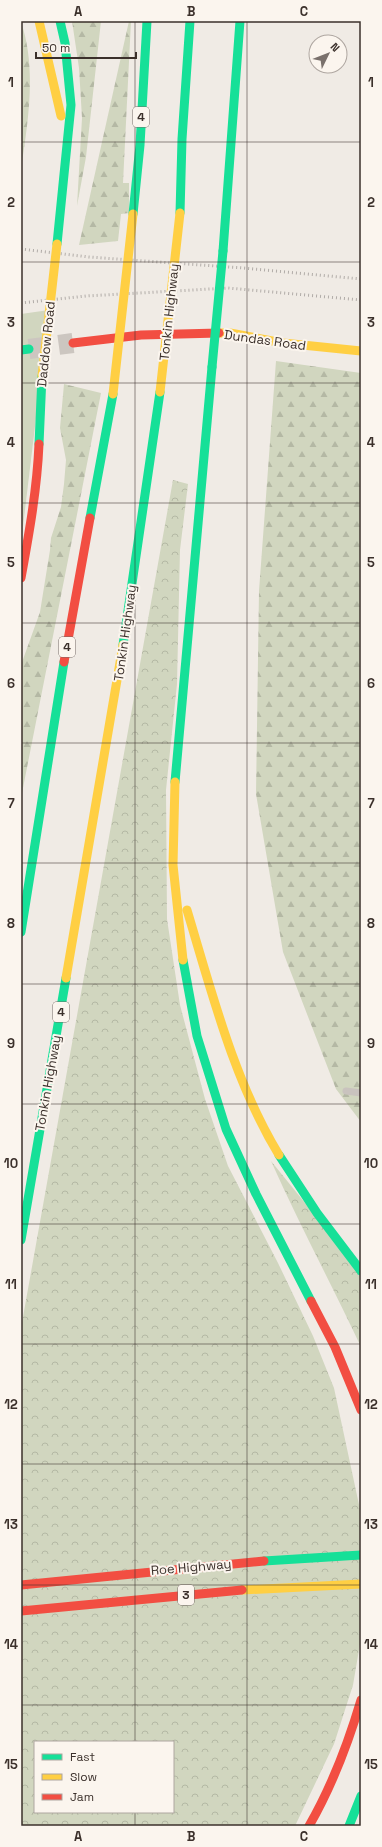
<svg xmlns="http://www.w3.org/2000/svg" width="382" height="1847" font-family="'Space Grotesk',sans-serif">
<style>
.green{fill:#d1d6bf}
.forest{fill:url(#forest-firs)}
.park{fill:url(#park-crowns);fill-rule:evenodd}
.lines{fill:none;stroke-linecap:round;stroke-linejoin:round}
.secondary-tunnel{stroke:#ccc6c0;stroke-width:20;stroke-dasharray:20 10;stroke-linecap:butt}
.lane{stroke:#c9c3be;stroke-width:7}
.fast{stroke:#16e098;stroke-width:9}
.slow{stroke:#ffcf43;stroke-width:9}
.jam{stroke:#f24e42;stroke-width:9}
.rail{stroke:#b1aca8;stroke-width:3;stroke-dasharray:1 3;stroke-linecap:butt}
.fast-bridge{stroke:#16e098;stroke-width:9}
.slow-bridge{stroke:#ffcf43;stroke-width:9}
.grid{fill:none;stroke:#3b302b;stroke-width:1;stroke-opacity:0.55}
.labels{text-anchor:middle;dominant-baseline:central;stroke-width:4;stroke-linejoin:round;paint-order:stroke}
.shield{fill:#fbf5ee;stroke:#756b66;stroke-width:1}
.shield-label{font-size:12px;font-weight:bold;fill:#3b302b}
.street-label{font-size:13px;fill:#3b302b;stroke:#fbf5ee}
.neatline{fill:none;stroke:#3b302b;stroke-width:1.5}
.grid-label{font-size:13px;text-anchor:middle;font-weight:bold;fill:#3b302b}
</style>
<defs>
<pattern id="forest-firs" width="22" height="20" patternUnits="userSpaceOnUse"><rect width="22" height="20" fill="#d1d6bf"/><path d="M5 1l3.5 6h-7zM16 11l3.5 6h-7z" fill="#b4b8a4"/></pattern>
<pattern id="park-crowns" width="20" height="18" patternUnits="userSpaceOnUse"><rect width="20" height="18" fill="#d1d6bf"/><path d="M2 6a3 3 0 1 1 6 0M12 15a3 3 0 1 1 6 0" fill="none" stroke="#b4b8a4"/></pattern>
</defs>
<rect width="100%" height="100%" fill="#f0ebe5"/>
<path class="green" d="M49,310l-28,233v-229z"/>
<path class="forest" d="M72,21h29l-15,136 -9,49 5,-88 -3,-50z
M129,21h2l-8,162h6v30l-8,1 -3,27 -39,4z
M21,22c16,46 7,100 0,147z
M276,361l85,12v749l-25,-33 -53,-137 -27,-158 3,-203z
M64,384l37,9 -80,405v-133l19,-53 10,-62 1,-12 10,-31 3,-23 2,-24 -6,-32z"/>
<path class="park" d="M173,480l15,4 -8,66 -3,134 -11,106 1,129 13,86 25,94 23,67 50,97 35,73 21,52 27,126v124l-8,47 -19,59 -39,82h-274v-498zM35,1742h138v70h-138z
M271,1161l90,111v75c-29,-62 -62,-123 -90,-186z"/>
<g class="lines">
<path class="secondary-tunnel" d="M29,349l44,-6"/>
<path class="lane" d="M346,1091l15,2"/>
<path class="fast" d="M180,213l2,-74 8,-118
M133,214l7,-69 7,-124
M57,244l14,-139 -6,-62 -5,-22
M223,251l17,-230
M21,350l8,-1
M39,444l3,-68
M90,518l23,-124
M123,645l37,-253
M175,782l37,-415
M21,932l43,-270
M183,960l14,76 29,93 30,65 55,107
M279,1155l38,58 44,58
M21,1240l45,-262
M264,1561l97,-6
M349,1826l12,-30"/>
<path class="slow" d="M39,21l22,95
M219,333h11l53,10 78,8
M175,782l-2,83 10,95
M187,910c25,83 47,171 92,245
M66,978l57,-333
M242,1590l119,-6"/>
<path class="jam" d="M73,343l68,-8 78,-2
M21,578c8,-44 16,-88 18,-134
M64,662l26,-144
M311,1301l24,46 26,63
M21,1585l243,-24
M21,1611l221,-21
M309,1826c23,-40 39,-82 52,-126"/>
<path class="rail" d="M21,249l68,8 154,11 118,11
M21,303l65,-7 142,-8 133,12"/>
<path class="fast-bridge" d="M212,367l11,-116"/>
<path class="slow-bridge" d="M42,376l15,-132
M160,392l20,-179
M113,394l20,-180"/>
</g>
<path class="grid" d="M135,21v1721M247,21v1805M21,142h340M21,262h340M21,383h340M21,503h340M21,623h340M21,743h340M21,863h340M21,984h340M21,1104h340M21,1224h340M21,1344h340M21,1464h340M21,1585h340M21,1705h340M135,1812v14"/>
<g class="labels">
<g class="shield">
<rect x="133" y="107" width="16" height="20" rx="3"/>
<rect x="59" y="637" width="16" height="20" rx="3"/>
<rect x="53" y="1002" width="16" height="20" rx="3"/>
<rect x="178" y="1585" width="16" height="20" rx="3"/>
</g>
<g class="shield-label">
<text x="141" y="117">4</text>
<text x="67" y="647">4</text>
<text x="61" y="1012">4</text>
<text x="186" y="1595">3</text>
</g>
<g class="street-label">
<text transform="translate(169 312) rotate(-84)">Tonkin Highway</text>
<text transform="translate(265 340) rotate(8)">Dundas Road</text>
<text transform="translate(46 344) rotate(-84)">Daddow Road</text>
<text transform="translate(125 633) rotate(-82)">Tonkin Highway</text>
<text transform="translate(48 1083) rotate(-80)">Tonkin Highway</text>
<text transform="translate(191 1567) rotate(-5)">Roe Highway</text>
</g>
</g>
<rect width="382" height="1847" fill="none" stroke="#fbf5ee" stroke-width="44"/>
<rect x="34" y="1741" width="140" height="72" fill="#fbf5ee" stroke="#aea6a0"/>
<rect x="42" y="1754" width="20" height="6" fill="#16e098" stroke="#aea6a0"/>
<text x="70" y="1761" font-size="12" fill="#3b302b">Fast</text>
<rect x="42" y="1774" width="20" height="6" fill="#ffcf43" stroke="#aea6a0"/>
<text x="70" y="1781" font-size="12" fill="#3b302b">Slow</text>
<rect x="42" y="1794" width="20" height="6" fill="#f24e42" stroke="#aea6a0"/>
<text x="70" y="1801" font-size="12" fill="#3b302b">Jam</text>
<g transform="translate(328 54) rotate(47)"><circle r="19" fill="#fbf5ee" stroke="#aea6a0"/>
<path d="M0-3L7 15L0 10L-7 15Z" fill="#7a716c"/>
<text y="-6" font-size="11" font-weight="bold" text-anchor="middle" fill="#3b302b">N</text>
</g>
<path d="M36 52v6h100v-6" fill="none" stroke="#3b302b" stroke-width="2"/>
<text x="42" y="52" font-size="12" fill="#3b302b" stroke="#fbf5ee" stroke-width="3" paint-order="stroke">50 m</text>
<rect x="22" y="22" width="338" height="1803" class="neatline"/>
<g class="grid-label">
<text x="78" y="16">A</text>
<text x="191" y="16">B</text>
<text x="304" y="16">C</text>
<text x="11" y="87">1</text>
<text x="371" y="87">1</text>
<text x="11" y="207">2</text>
<text x="371" y="207">2</text>
<text x="11" y="327">3</text>
<text x="371" y="327">3</text>
<text x="11" y="447">4</text>
<text x="371" y="447">4</text>
<text x="11" y="567">5</text>
<text x="371" y="567">5</text>
<text x="11" y="688">6</text>
<text x="371" y="688">6</text>
<text x="11" y="808">7</text>
<text x="371" y="808">7</text>
<text x="11" y="928">8</text>
<text x="371" y="928">8</text>
<text x="11" y="1048">9</text>
<text x="371" y="1048">9</text>
<text x="11" y="1168">10</text>
<text x="371" y="1168">10</text>
<text x="11" y="1289">11</text>
<text x="371" y="1289">11</text>
<text x="11" y="1409">12</text>
<text x="371" y="1409">12</text>
<text x="11" y="1529">13</text>
<text x="371" y="1529">13</text>
<text x="11" y="1649">14</text>
<text x="371" y="1649">14</text>
<text x="11" y="1769">15</text>
<text x="371" y="1769">15</text>
<text x="78" y="1841">A</text>
<text x="191" y="1841">B</text>
<text x="304" y="1841">C</text>
</g>
</svg>
